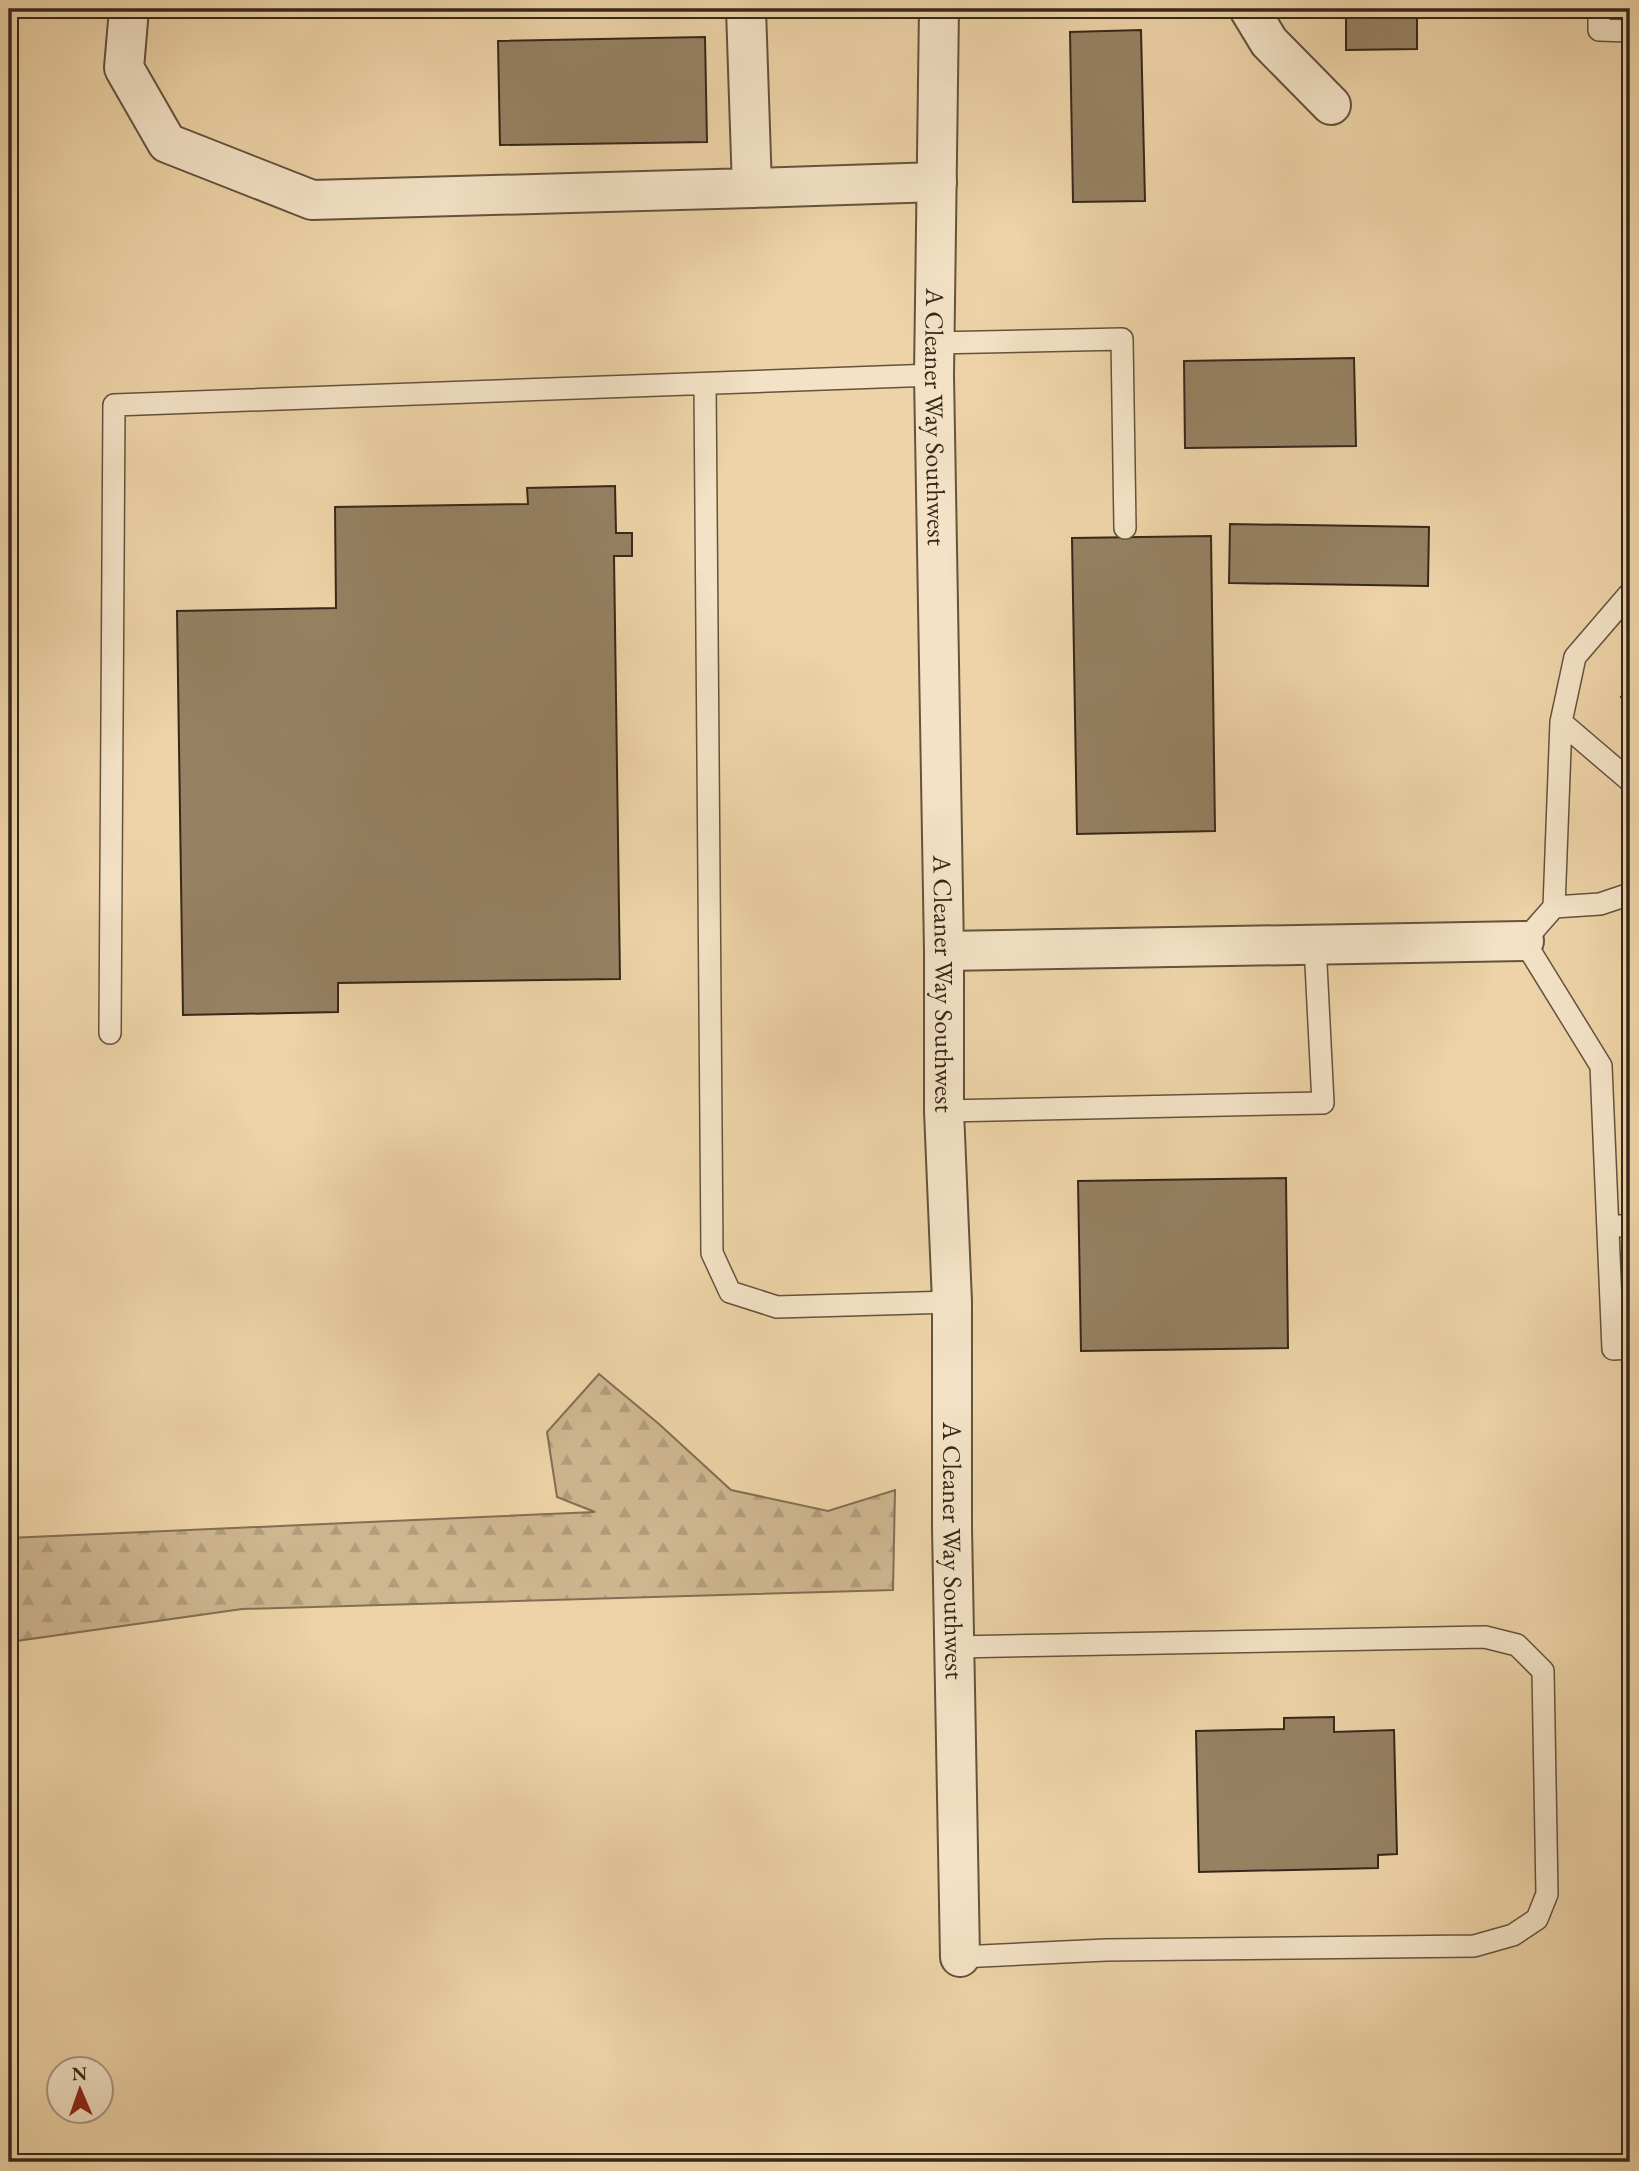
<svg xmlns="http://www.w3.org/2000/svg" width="1639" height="2171" font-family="'EB Garamond',serif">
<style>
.forest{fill:url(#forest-firs);stroke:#826f54;stroke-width:2}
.building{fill:#968163;stroke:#37281a;stroke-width:2}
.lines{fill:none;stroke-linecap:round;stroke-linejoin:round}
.lane-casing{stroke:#64533d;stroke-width:24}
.street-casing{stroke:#64533d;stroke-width:42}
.lane{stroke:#f3e2c6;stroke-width:21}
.street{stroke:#f3e2c6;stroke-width:38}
.labels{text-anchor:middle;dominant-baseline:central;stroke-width:5;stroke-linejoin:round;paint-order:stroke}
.street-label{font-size:26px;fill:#37281a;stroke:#f3e2c6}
</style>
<defs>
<pattern id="forest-firs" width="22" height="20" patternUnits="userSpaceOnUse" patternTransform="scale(1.75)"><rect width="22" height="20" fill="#ceb68f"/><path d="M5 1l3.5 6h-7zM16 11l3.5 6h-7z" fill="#b29c7b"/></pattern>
</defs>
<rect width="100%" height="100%" fill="#edd3a7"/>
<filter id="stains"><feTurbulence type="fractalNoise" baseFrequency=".00286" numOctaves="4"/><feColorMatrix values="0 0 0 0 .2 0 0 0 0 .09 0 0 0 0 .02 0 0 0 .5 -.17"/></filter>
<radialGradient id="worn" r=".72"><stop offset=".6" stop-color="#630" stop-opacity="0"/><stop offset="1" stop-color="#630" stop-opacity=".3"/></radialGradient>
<path class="forest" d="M599,1374l60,50 72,66 97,21 67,-21 -2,100 -651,19 -233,33v-104l586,-26 -38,-15 -10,-65z"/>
<path class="building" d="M1346,9h71v40l-71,1z
M1141,30l4,171 -72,1 -3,-170z
M705,37l2,105 -207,3 -2,-104z
M1354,358l2,88 -171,2 -1,-87z
M615,486l1,47h16v23h-18l6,423 -282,4v29l-155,3 -6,-404 159,-3 -1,-101 193,-3 -1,-16z
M1230,524l199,3 -1,59 -199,-3z
M1211,536l4,295 -138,3 -5,-296z
M1630,686v19l-9,-8z
M1286,1178l2,170 -207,3 -3,-170z
M1334,1717v15l60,-2 3,124 -19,1v13l-179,4 -3,-141 88,-2v-11z"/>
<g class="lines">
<g class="lane-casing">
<path id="lane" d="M1599,9v21l31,1
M934,343l188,-4 3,189
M705,384l7,869 18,39 47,15 175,-5
M1630,593l-55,64 -14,65 -7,185 -30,34 77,125 12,283 17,-1
M1561,722l69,59
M1554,907l46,-3 30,-10
M110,1033l4,-628 820,-30
M944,1111l379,-8 -8,-159
M1609,1226h21
M954,1647l531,-10 32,8 26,26 4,223 -10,25 -24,16 -39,11 -368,4 -146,7"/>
</g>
<g class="street-casing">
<g id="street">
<path d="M129,9l-5,59 43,75 145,57 440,-12 -6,-179"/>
<path id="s1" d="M939,9l-5,366 10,576v160l8,191v225l8,430"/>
<path d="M1249,9l20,33 62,63"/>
<path d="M752,188l185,-6"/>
<path d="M944,951l580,-10"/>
</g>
</g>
<use href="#lane" class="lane"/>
<use href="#street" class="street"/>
</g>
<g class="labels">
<g class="street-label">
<text stroke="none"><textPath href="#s1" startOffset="408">A Cleaner Way Southwest</textPath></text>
<text stroke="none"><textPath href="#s1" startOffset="975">A Cleaner Way Southwest</textPath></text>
<text stroke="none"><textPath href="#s1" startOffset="1542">A Cleaner Way Southwest</textPath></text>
</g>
</g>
<rect width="1639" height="2171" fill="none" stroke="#edd3a7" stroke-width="35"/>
<rect x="10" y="10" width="1618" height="2150" fill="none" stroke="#37281a" stroke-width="3.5"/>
<rect x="18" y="18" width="1604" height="2136" fill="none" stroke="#37281a" stroke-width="2"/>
<g transform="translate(80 2090) rotate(358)"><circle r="33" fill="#f3e2c6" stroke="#a89881" stroke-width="2"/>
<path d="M0-5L12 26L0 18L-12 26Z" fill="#8f2418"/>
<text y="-10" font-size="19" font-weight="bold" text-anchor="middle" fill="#37281a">N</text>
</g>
<rect width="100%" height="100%" filter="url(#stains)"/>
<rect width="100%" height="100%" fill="url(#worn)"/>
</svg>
